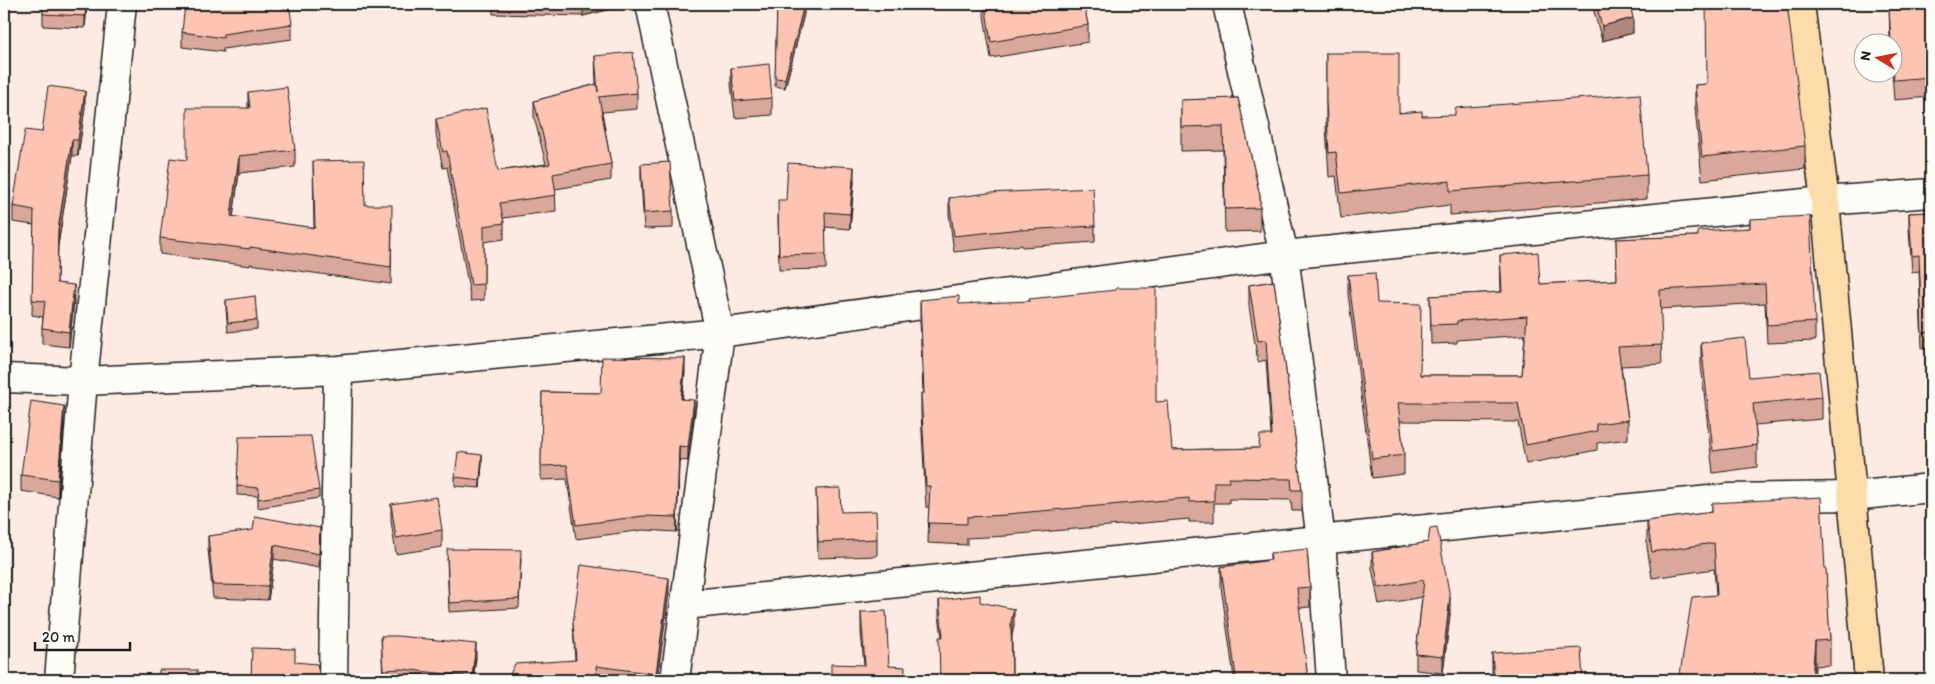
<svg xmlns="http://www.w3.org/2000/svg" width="1935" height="684" font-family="Itim,sans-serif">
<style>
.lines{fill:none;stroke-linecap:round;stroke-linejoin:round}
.minor-casing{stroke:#1c1c1c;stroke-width:31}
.major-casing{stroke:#1c1c1c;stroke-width:31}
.minor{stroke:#fdfcf7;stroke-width:28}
.major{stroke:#fddcac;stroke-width:28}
.wall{fill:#daa89a;stroke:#1c1c1c}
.shaded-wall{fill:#b1887d;stroke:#1c1c1c}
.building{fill:#fdc3b3;stroke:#1c1c1c}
</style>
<rect width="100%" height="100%" fill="#fdebe3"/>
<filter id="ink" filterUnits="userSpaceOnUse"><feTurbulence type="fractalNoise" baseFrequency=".02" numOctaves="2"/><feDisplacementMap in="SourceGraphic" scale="10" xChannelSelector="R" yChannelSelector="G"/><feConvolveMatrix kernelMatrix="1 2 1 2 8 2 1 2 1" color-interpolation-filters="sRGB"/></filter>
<g filter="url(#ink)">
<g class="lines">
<g class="minor-casing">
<path id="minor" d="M650,4l70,329 -45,347
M1227,4l57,251 37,285 10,140
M4,378l79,3 255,-11 382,-37 564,-78 541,-54 106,-8
M685,605l1044,-107 123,-2 79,-8
M59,680l24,-299 39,-377
M333,680l5,-310"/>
</g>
<g class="major-casing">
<path id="major" d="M1800,4l25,197 44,479"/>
</g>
<use href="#minor" class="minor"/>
<use href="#major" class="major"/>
</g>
<path class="wall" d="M43,4h44l-2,24 -42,-2z
M492,4h119v5l-28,7 -90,-2z
M777,4l27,10 -19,74 -10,-2z
M984,4h100l4,21v17l-97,16 -7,-42z
M1592,4h38l3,29 -31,8z
M1889,4h42v93l-37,3 -2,-28v-30h-2z
M292,24v15l-69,10v3l-41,-5v-15z
M1326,53l73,59 23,4 225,59v24l-197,16v-10l-109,13 -5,-42 -7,1 -3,-51z
M595,56l42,37v16l-35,3 9,52v16l-56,9 1,22 -53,7 1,5v16l-20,3v58l-13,1 -24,-134 -4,1 -7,-34v-15l62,52 48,-7 -12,-47v-16l62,-17z
M731,68l41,30v17l-37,3 -4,-34z
M1707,84l98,62v23l-103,11 -7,-72v-23z
M248,92l47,58v17l-56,6 -6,44 81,11 -1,-67 52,44 27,17 -1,62 -141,-20v2l-90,-12v-16l27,-78 61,-52z
M1238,98l22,98v35l-35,1 -2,-82 -42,1v-51z
M85,107l-7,49h-6l-14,89 -1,38 17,18 -5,46 -27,-3v-16l1,-11 -11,-2 2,-90 -21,-3v-16l29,-74z
M641,164l32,47v17l-29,1 -3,-49z
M854,182l-4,47 -25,-2 1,42 -47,1 -1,-54 8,-16z
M949,198l146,28v16l-73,5v-2l-68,7 -5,-38z
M1931,212v136h-9l-3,-77 -7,1 -3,-43v-16z
M1750,219l65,103v19l-48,2 -2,-40 -105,6 2,55 -41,2 7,54v19l-31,4v7l-71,14 -8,-42 -118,-1 4,34v19l-32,4 -24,-184v-19l29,28 44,72h101l3,-40 -68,5v3l-26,1 -1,-48 71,-4 -1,-37 40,29 77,-4 -1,-41 82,-3 52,-8z
M1274,281l28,209v21h-10l-1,-11 -62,-1v4h-15v19h-25v-3l-182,16v1l-40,2v7l-39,-2 1,-36h-3l-5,-93v-21h2l-3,-72v-21l39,4 197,98 16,48 87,-2 12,-13 -5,-75 -8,2 -9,-56v-21z
M226,300l31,20v9l-29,3 -2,-24z
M1701,343l48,34 73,20v22l-67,6 2,20v22l-44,6 -12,-108z
M685,372l-3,27 12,15 -6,47 -9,-1 -2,72 -34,-2 -67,9 -9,-60 -26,1 1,-88 59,1z
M64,423l-6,74 -37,-6v-16z
M482,464l-2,24 -25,-2v-9z
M237,486l82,4v8l-61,10v-12l-21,-1z
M816,489l25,23 36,27v17l-59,2z
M1712,503l113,66 5,71v25l-15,1 -1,14h-134v-6l36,-79 -2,-26 -62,9 -5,-31v-26l65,-9z
M391,504l51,26v17l-46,7 -5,-33z
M320,528l-1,40 -45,-9 -6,41 -55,-2 -5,-49v-13z
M1428,542l22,72 -7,59 -27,-3v-16l6,-57 -43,8 -7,-37v-16z
M1270,553l40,34v20l-11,1 9,72 -74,-3 -13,-90v-20l49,-7z
M447,558l74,1 -2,49 -70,4z
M669,593l-12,87h-150l68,-20 -2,-37z
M939,600l75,25 -2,11v44h-72l2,-43 -3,-21z
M861,612l28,54 16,14 -41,-15 -3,-33z
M381,636l95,22 -3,22h-90z
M1492,653l91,27h-91z"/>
<path class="shaded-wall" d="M86,4h1l-2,24v-12z
M597,4h14v5l-28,7v-9z
M804,5v9l-19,74v-9z
M1633,18v15l-31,8v-15z
M85,91v16l-7,49v-16z
M72,140v16l-14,89v-15z
M239,156v17l-8,60v-17z
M854,167v15l-4,47v-15z
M74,285v16l-5,46v-15z
M685,358v14l-4,41v-14z
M694,400v14l-6,47v-14z
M64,406v17l-6,74v-17z
M679,446v14l-2,72v-15z
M482,455v9l-2,24v-8z
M274,545v14l-6,41v-14z
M669,578v15l-12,87h-1v-6z
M1450,597v17l-7,59v-16z
M1014,609v16l-3,13v-16z
M1815,641v25l-1,14h-2z
M476,644v14l-3,22h-1z"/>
<path class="building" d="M43,4h43l-1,12 -42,-2z
M185,4h104l3,20 -69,10v4l-41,-6z
M492,4h105l-14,3 -90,-2z
M777,4h21l6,1 -19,74 -10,-1z
M985,4h99l4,21 -97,17z
M1596,4h34l3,14 -31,8z
M1706,4h81l18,142 -103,11 -7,-72 12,-1z
M1891,4h40v73l-37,3 -2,-38h-1l-2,-33h3z
M633,52l4,41 -38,4 12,67 -58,10 3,21 -56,8 4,20 -20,3v58l-13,1 -24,-134 -4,1 -7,-33 50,-11 12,63 52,-7 -16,-63 63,-17 1,8 -3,-36z
M1326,53h73v60l23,-2v5l33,-1v-7l185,-14 7,81 -197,16v-10l-109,12 -5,-41 -7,1 -3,-51z
M769,64l3,34 -37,3 -4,-33z
M48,86l37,5 -7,49h-6l-14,90 -1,53 17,2 -5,47 -27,-4 3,-27 -13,-1 2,-90 -21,-4 12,-76 17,2z
M287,87l8,63 -56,6 -8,60 84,12 -2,-67 51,-1 1,45h27l-1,62 -141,-20v2l-90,-11 10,-80 17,2v-52h63l-2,-16z
M1238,98l22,98v12l-35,1 -2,-83 -42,1v-27z
M670,162l3,49 -29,2 -3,-49z
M788,163l66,4 -4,47 -25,-2 1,42 -47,1 -1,-55h8z
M1093,188l2,38 -73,4v-1l-68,7 -5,-38 40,-5z
M1931,212v120l-9,1 -3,-78 -7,1 -3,-43z
M1810,216l5,106 -48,3 -2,-41 -105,6 2,55 -44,2 10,73 -32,4 1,7 -71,14 -8,-42h-120l6,52 -32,4 -24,-184 27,-2 2,30 44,1 -1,71h102l5,-59 -70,5v3l-26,1 -1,-29 72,-4 -2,-37 38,-3 2,32 77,-4 -1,-41 82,-3v-5l52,-3v-9z
M1274,281l28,209h-10l-1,-11 -62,-1v4h-15v19l-25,1v-4l-182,16v1l-40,2v7l-39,-1 2,-37h-4l-5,-93h3l-4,-93 39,-4v8l71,-3 -1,-2 87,-9v-2h40v114l12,-1 4,49 87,-2 1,-13h12l-6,-95 -8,1 -9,-56z
M255,296l2,24 -29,3 -2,-23z
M1745,338l4,39 70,-6 3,26 -69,7 4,41 -44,6 -12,-108z
M602,357l83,1 -4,41 13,1 -6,47 -9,-1 -2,71 -34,-1 -67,9 -9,-60 -26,1 1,-74 59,1z
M31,401l33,5 -6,74 -37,-5z
M311,436l8,54 -61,9 1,-11 -22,-2 2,-49z
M458,452l24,3 -2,25 -25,-3z
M840,488l1,24 35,-1 1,28 -59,3 -2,-53z
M437,497l5,33 -46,8 -5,-34z
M1821,497l4,72h1l4,71 -15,1 -3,39h-83l-49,-6 12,-77 25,-2 -3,-52 -62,9 -5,-31 65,-9v-9z
M255,516l65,12 -1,26 -45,-9 -6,41 -55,-1 -5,-49 45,-6z
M1437,527l13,70 -7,60 -27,-3 8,-74 -45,8 -7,-36 56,-10 2,-14z
M447,549l74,1 -2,49 -70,4z
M1307,549l3,38 -13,1 11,92h-102l30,-3 -15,-110 50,-7 -1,-7z
M581,565l88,13 -13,96 -60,-8 1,14h-90l8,-16 61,-4 -3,-37z
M980,595v7l34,7 -3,13 1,57 -72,1 -1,-43h4l-4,-37z
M886,611l3,55 16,1 -1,13h-73v-16l34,1 -4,-53z
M381,636h17l78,8 -4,33 -70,-8 -19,1z
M252,648l43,1v13l22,2 2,9 6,6 2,1h-76z
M1581,648l2,32h-89l-2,-27z
M159,670h38v10h-38z"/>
</g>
<rect width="1935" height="684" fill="none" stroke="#fdfcf7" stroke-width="20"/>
<rect x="10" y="10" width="1915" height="664" fill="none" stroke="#1c1c1c" stroke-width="2" filter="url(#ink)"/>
<g transform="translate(1878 58) rotate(280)"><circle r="24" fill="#fdfcf7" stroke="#a3a29f"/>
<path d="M0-4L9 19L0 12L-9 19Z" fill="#c8321e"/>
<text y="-8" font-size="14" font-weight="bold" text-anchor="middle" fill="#1c1c1c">N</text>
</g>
<path d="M35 642v8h95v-8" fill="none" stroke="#1c1c1c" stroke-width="2.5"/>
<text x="42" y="642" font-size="15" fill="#1c1c1c" stroke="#fdfcf7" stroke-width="4" paint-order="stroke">20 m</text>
</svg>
